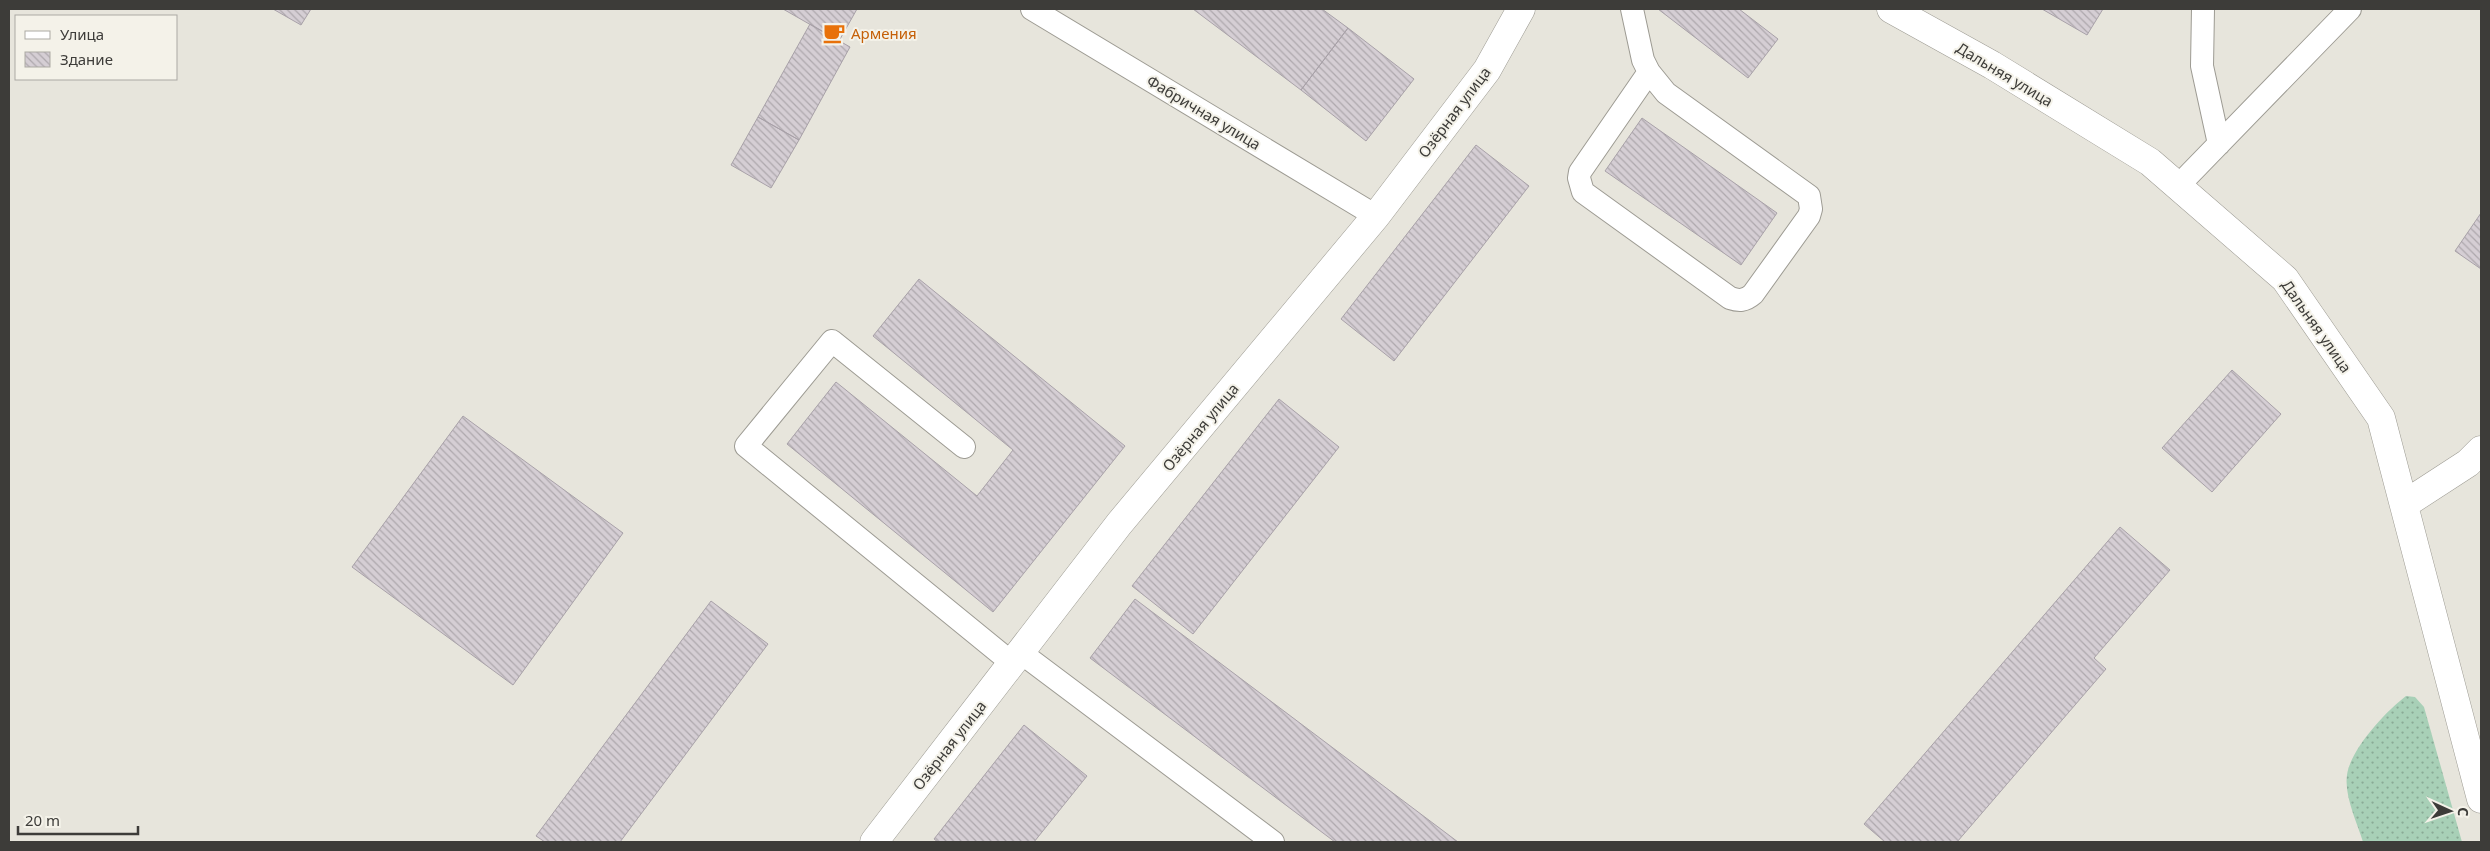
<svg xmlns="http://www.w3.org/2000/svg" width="2490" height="851" font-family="'Noto Sans',sans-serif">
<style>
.grass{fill:url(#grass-dots)}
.building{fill:url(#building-back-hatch);stroke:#a8a1a8}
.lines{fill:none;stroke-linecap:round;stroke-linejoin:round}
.lane-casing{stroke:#9d9b93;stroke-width:24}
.street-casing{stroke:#9d9b93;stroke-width:29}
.lane{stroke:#fff;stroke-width:22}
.street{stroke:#fff;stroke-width:28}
.labels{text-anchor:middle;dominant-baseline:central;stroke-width:4;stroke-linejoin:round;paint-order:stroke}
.food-label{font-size:15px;fill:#c56008;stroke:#f4f2e9;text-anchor:start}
.street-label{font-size:15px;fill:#3d3c39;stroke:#f4f2e9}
</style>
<defs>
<pattern id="grass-dots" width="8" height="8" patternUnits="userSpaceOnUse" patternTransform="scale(1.25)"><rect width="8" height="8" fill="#a8d0b7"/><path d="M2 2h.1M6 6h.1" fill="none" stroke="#8aaa96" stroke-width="1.8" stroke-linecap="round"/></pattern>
<pattern id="building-back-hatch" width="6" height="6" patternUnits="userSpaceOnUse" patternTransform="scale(1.25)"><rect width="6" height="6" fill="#d5ced4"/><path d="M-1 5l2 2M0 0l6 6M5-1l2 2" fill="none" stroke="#aea8ad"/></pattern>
</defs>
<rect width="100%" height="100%" fill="#e7e5dc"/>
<path class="grass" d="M2406,696l9,1 9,10 38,135h-99c-6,-20 -19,-46 -16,-67 3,-25 39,-64 59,-79z"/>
<path class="building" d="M273,9h38l-10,16z
M783,9h74l-18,32z
M1193,9h129l26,19 -47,62z
M1658,9h81l39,30 -30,39z
M2042,9h61l-16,26z
M810,24l40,23 -51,93 -41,-23z
M1348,28l66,51 -48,62 -65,-51z
M758,117l41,23 -28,48 -40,-23z
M1642,118l135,95 -36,52 -136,-94z
M1476,145l53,41 -135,175 -53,-42z
M2481,213v56l-26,-18z
M919,279l206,167 -132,166 -206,-168 49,-62 141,114 36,-46 -140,-114z
M2232,370l49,44 -69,78 -50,-44z
M1279,399l60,48 -146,187 -61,-48z
M463,416l160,117 -110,152 -161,-118z
M2120,527l50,43 -76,88 12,11 -149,173h-72l-21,-18z
M1135,599l323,243h-123l-245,-184z
M711,601l57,43 -148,198h-75l-9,-6z
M1024,725l63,51 -53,66h-96l-4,-3z"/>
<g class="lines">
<g class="lane-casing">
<path id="lane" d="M1032,9l344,207
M1632,9l11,51 6,12
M2203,9l-1,57 17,78
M1649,72l17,21 143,103 2,13 -2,7 -56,78c-8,7 -14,7 -23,4l-147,-106 -4,-14 1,-6z
M2178,186l172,-177
M964,447l-132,-106 -86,105 266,217
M1020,652l253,190"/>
</g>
<g class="street-casing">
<path id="street" d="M1891,9l101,56 158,97 135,117 96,139 100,381
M2405,504l63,-41 13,-13
M874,842l245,-318 257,-308 111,-146 34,-61"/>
</g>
<use href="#lane" class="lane"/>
<use href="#street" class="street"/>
</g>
<defs>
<g id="cafe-bare" transform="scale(1.725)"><path d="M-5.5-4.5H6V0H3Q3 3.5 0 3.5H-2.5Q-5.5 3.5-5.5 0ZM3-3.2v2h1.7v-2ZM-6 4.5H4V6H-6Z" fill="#e8710a" stroke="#f4f2e9" stroke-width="2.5" paint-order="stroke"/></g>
</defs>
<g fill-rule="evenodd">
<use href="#cafe-bare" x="834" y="33"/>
</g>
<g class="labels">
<g class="food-label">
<text x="851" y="33">Армения</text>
</g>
<g class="street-label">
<text transform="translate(2005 74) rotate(31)">Дальняя улица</text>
<text transform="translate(1204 112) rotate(31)">Фабричная улица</text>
<text transform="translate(1454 112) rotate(-53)">Озёрная улица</text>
<text transform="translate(2317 326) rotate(55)">Дальняя улица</text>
<text transform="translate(1200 427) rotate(-50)">Озёрная улица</text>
<text transform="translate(949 745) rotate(-52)">Озёрная улица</text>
</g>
</g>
<rect width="2490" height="851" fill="none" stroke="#3d3c39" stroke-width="20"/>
<rect x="15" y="15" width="162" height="65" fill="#f4f2e9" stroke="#aba9a3"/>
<rect x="25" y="31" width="25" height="8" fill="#ffffff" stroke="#aba9a3"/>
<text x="60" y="40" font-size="15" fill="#3d3c39">Улица</text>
<rect x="25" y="52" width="25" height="15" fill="url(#building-back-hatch)" stroke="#aba9a3"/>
<text x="60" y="65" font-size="15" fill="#3d3c39">Здание</text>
<g transform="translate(2450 811) rotate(93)" stroke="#f4f2e9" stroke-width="4" paint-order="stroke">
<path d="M0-4L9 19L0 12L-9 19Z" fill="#3d3c39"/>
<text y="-8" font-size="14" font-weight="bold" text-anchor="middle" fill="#3d3c39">С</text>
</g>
<path d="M18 826v8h120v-8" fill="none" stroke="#3d3c39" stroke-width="2.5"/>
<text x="25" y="826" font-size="15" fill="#3d3c39" stroke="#f4f2e9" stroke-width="4" paint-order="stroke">20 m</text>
</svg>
